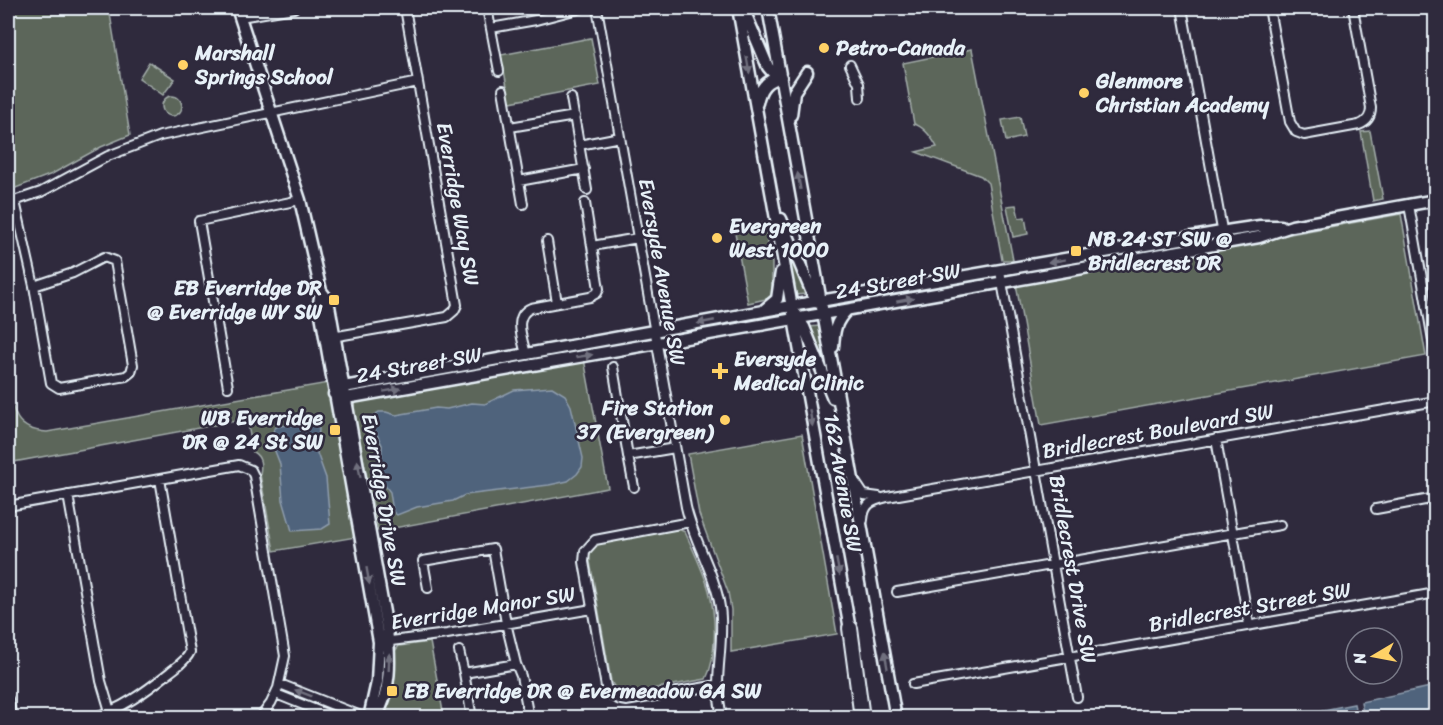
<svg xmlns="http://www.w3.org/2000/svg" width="1443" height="725" font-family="Sriracha,sans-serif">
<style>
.green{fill:#5c665a;stroke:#a2aca9;stroke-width:1.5}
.water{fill:#50637b;stroke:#8d9cad;stroke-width:1.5}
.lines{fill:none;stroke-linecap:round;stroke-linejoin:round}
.street-casing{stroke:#e8f1f8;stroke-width:12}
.secondary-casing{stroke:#e8f1f8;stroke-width:15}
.highway-casing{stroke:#e8f1f8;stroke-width:18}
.street{stroke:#2f2a3d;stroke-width:8}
.secondary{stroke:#2f2a3d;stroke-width:10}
.highway{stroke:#2f2a3d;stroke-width:14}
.oneway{fill:#70707e}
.poi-dot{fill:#ffd166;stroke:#2f2a3d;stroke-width:2}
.labels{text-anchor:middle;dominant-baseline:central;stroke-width:5;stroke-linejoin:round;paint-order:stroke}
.poi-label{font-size:21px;font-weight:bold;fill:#e8f1f8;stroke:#2f2a3d;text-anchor:start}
.street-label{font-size:21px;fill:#e8f1f8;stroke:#2f2a3d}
</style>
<rect width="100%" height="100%" fill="#2f2a3d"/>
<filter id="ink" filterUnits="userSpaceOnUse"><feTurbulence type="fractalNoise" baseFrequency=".0167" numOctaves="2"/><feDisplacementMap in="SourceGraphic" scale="12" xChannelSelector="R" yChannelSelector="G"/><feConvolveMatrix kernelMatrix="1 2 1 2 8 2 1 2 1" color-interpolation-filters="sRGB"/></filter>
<g filter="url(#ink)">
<path class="green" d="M8,8h101l21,127 -29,12 -49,27 -44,17z
M591,38l9,47 -90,17 -9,-47z
M972,49l41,211h-11l-14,-77 -7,-7 -65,-24 21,-5c-5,-9 -12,-20 -23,-23l-11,-61z
M149,62l26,17 -12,16 -24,-17z
M162 106a10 10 0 1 1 20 0a10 10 0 1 1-20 0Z
M1020,117l4,20 -18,4 -4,-21z
M1370,131l13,68 -10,2 -12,-69z
M1016,205l3,13 6,-1 3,17 -15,3 -6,-31z
M1401,214l25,142 -385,69 -25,-141z
M764,223l8,40v32l-2,3 -22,5 -14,-75z
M789,250l18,43 -1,1 -11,1 -9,-44z
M820,326l8,47 -20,-46z
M584,359l24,129 -230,43 -25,-123 4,-8z
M8,378c5,29 3,52 39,54l281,-49 28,154 -82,14 -14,-77c2,-10 1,-17 -7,-22l-6,-33 -239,44z
M802,434l35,200 -106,18v-42l-3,-18 -29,-78 -11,-60z
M678,529l7,3c18,40 32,65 29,111 -1,13 -2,24 -8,36l-82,15 -8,-4 -5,-9 -22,-125 3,-11z
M430,642l14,75 -62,1 5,-15 7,-51 5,-6z"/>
<path class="water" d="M552,387l13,8 6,11 12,52 -1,9 -5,7 -9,7 -19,4 -84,10 -12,6 -36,6 -20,8 -4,-3 -3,-20 -7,-9 -2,-10 1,-28 -10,-21 1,-8 6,-4h7l10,3 40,-7 11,1 25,-6 13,1 29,-14z
M313,423l6,6 -2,24 9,25 4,46 -8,5 -30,2 -9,-31 -3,-36 -9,-23 3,-12 4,-3z
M1435,686v28l-9,4 -62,-1 -3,-15z
M1354,704l3,13h-69z"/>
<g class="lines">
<g class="street-casing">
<path id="street" d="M487,8l12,63
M597,8l89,499c8,35 29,66 34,100 4,27 -2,52 -2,79 0,10 2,21 4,32
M1182,8l41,227
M1269,8l21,114 6,10 8,3 55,-10c8,-3 12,-8 12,-17l-18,-100
M240,17l54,-9
M491,28l45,-8 46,-12
M850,65l9,19 1,14
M503,90l20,114
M571,98l16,92
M510,127l65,-11
M579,145l41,-8
M519,181l65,-12
M15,201l19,85
M8,203l33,-11 67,-36 52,-20 258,-54
M1409,205l27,152
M547,241l10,62
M592,246l46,-8
M104,257l11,4 18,104 -2,7 -5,4 -67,12 -8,-5 -17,-97 39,-13z
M1000,271l77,426
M332,337l115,-20 7,-6 3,-6 -52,-297
M526,355c-3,-16 -14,-39 5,-47l59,-11 7,-4 2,-4 -14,-86
M613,367l15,89 47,-8
M228,387l-29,-166 101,-21
M1216,439l33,186
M628,456l6,31
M856,483l8,12 15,2
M68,495l33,186 11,37
M8,506l231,-41 12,5 3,6 31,180 -7,32 -7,15 -11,15
M1376,509l60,-11
M863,520c1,-17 9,-19 24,-23l549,-96
M690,522l-95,18 -10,11 -1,11 22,125c5,9 10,13 20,14l92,-16
M428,588l-5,-27 70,-12 13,74 10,41 5,12 8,42
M897,592l383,-67
M383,642l64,-8 145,-25
M459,651l5,22
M280,684l86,34
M913,684l523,-91
M276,694l60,24
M8,699l4,19
M92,718c30,-9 53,-26 78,-46 7,-6 16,-11 20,-20l-30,-173
M472,718l-8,-45 52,-9"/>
</g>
<g class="secondary-casing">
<path id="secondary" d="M237,8l63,192 21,91 -2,12 60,339 -2,40 -8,36
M738,8l113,627
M743,8l25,59 6,7 7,3
M768,8l128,710
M757,103c3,-15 9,-23 24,-26
M791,115l3,-23 13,-20
M781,219l31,74 6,10
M321,291l7,9 59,329c3,28 5,64 -12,89
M764,310l13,-11 4,-27
M796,314l8,13 29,71
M833,347c1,-16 2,-25 14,-37
M334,394l12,4 913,-161 33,-11 144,-26
M334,394l10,-7 447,-81 442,-76 27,-4h21"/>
</g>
<g class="highway-casing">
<path id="highway" d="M850,628l12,90"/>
</g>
<use href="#street" class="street"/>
<use href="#secondary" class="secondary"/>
<use href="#highway" class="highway"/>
</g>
<defs><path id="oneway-solid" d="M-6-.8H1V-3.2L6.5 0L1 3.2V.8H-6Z" transform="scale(1.5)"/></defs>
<g class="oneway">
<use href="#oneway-solid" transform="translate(748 65) rotate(80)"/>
<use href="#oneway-solid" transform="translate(799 181) rotate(-100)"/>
<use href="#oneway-solid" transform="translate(1057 261) rotate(170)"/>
<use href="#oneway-solid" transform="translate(905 300) rotate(-10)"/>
<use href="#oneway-solid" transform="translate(706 322) rotate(169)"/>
<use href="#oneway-solid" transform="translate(584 356) rotate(-9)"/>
<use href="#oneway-solid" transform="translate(392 390) rotate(-10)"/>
<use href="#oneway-solid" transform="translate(811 418) rotate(80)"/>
<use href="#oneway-solid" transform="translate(359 469) rotate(-100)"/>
<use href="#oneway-solid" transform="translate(838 567) rotate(79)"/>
<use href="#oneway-solid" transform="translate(368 576) rotate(80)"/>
<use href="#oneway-solid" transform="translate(886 660) rotate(-100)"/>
<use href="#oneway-solid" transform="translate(389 662) rotate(-88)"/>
<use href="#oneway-solid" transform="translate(303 693) rotate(-159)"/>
</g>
</g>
<g class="poi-dot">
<circle cx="824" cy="48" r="6"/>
<circle cx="183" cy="65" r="6"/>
<circle cx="1084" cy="93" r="6"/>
<circle cx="717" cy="238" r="6"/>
<rect x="1070" y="245" width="12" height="12" rx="3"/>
<rect x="328" y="294" width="12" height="12" rx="3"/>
<path d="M717 362h6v6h6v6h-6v6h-6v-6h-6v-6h6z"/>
<circle cx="725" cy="420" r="6"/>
<rect x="329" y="424" width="12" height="12" rx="3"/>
<rect x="386" y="685" width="12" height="12" rx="3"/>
</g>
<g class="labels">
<g class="poi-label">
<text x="836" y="48">Petro-Canada</text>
<text x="195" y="53">Marshall<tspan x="195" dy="24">Springs School</tspan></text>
<text x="1096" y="81">Glenmore<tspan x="1096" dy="24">Christian Academy</tspan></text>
<text x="729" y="226">Evergreen<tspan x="729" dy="24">West 1000</tspan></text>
<text x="1088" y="239">NB 24 ST SW @<tspan x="1088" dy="24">Bridlecrest DR</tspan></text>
<text x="322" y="288" text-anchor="end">EB Everridge DR<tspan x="322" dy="24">@ Everridge WY SW</tspan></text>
<text x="734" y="359">Eversyde<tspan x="734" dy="24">Medical Clinic</tspan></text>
<text x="713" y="408" text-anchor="end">Fire Station<tspan x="713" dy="24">37 (Evergreen)</tspan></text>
<text x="323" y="418" text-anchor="end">WB Everridge<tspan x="323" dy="24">DR @ 24 St SW</tspan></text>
<text x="404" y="691">EB Everridge DR @ Evermeadow GA SW</text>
</g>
<g class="street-label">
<text transform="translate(458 204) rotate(80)">Everridge Way SW</text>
<text transform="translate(662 272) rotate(80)">Eversyde Avenue SW</text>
<text transform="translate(898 281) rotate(-10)">24 Street SW</text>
<text transform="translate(419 365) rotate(-10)">24 Street SW</text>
<text transform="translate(1158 431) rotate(-10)">Bridlecrest Boulevard SW</text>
<text transform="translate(843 483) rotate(80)">162 Avenue SW</text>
<text transform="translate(384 500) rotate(80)">Everridge Drive SW</text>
<text transform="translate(1073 569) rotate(80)">Bridlecrest Drive SW</text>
<text transform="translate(1250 607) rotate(-10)">Bridlecrest Street SW</text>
<text transform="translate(483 608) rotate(-9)">Everridge Manor SW</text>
</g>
</g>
<rect width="1443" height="725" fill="none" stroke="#2f2a3d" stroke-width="30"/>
<rect x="15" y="15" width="1413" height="695" fill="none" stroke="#e8f1f8" stroke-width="2" filter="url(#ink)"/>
<g transform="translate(1374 656) rotate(260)"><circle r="28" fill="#2f2a3d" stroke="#797a88" stroke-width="1.5"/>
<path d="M0-4.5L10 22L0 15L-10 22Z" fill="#ffd166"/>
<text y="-9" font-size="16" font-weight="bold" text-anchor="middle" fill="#e8f1f8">N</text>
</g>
</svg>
